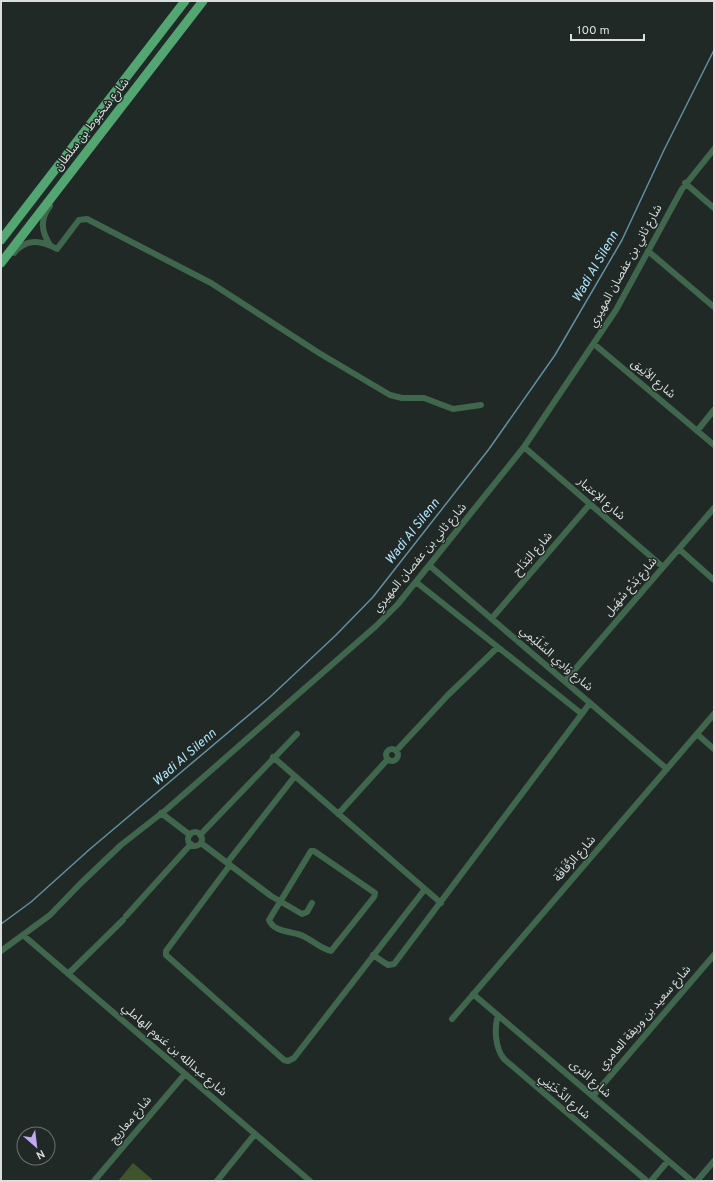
<svg xmlns="http://www.w3.org/2000/svg" width="715" height="1182" font-family="Overpass,'Noto Sans Arabic',sans-serif">
<style>
.green{fill:#3f5529}
.lines{fill:none;stroke-linecap:round;stroke-linejoin:round}
.stream{stroke:#6290a0;stroke-width:1.5}
.minor{stroke:#40674d;stroke-width:6}
.primary{stroke:#52a672;stroke-width:9}
.labels{text-anchor:middle;dominant-baseline:central;stroke-width:3;stroke-linejoin:round;paint-order:stroke}
.street-label{font-size:12px;fill:#dadfde;stroke:#212927}
.water-label{font-size:13px;font-style:italic;fill:#b0e4fb;stroke:#212927}
</style>
<rect width="100%" height="100%" fill="#212927"/>
<path class="green" d="M133,1163l21,18h-36z"/>
<g class="lines">
<path class="stream" d="M1,924l30,-22 59,-53 179,-151 67,-63 37,-38 116,-148 66,-94 67,-115 42,-90 50,-100"/>
<path class="minor" d="M685,183l29,25
M50,245c-9,-14 -10,-26 0,-39
M648,251l66,56
M14,253c12,-15 27,-13 43,-4l22,-29 8,-1 124,64 108,70 71,42 12,3h22l29,11 28,-4
M594,344l120,101
M697,431l17,-21
M524,447l139,120
M679,549l35,31
M430,566l237,203
M416,582l166,132
M492,618l98,-114
M565,681l149,-173
M697,734l17,15
M386 755a6 6 0 1 1 12 0a6 6 0 1 1-12 0Z
M396,751l52,-56 49,-47
M273,757l168,146
M161,813l29,22
M338,814l50,-55
M188 839a7 7 0 1 1 14 0a7 7 0 1 1-14 0Z
M200,835l97,-101
M201,843l70,53 31,18 5,-2 5,-9
M311,851h3l61,42 -1,4 -43,54c-10,-2 -19,-11 -28,-15 -10,-5 -29,-3 -34,-16z
M227,863l68,-87
M230,865l-64,86v4l118,105 4,1 6,-3 131,-169
M126,916l65,-72
M23,935l287,246
M1,951l49,-36 31,-32 40,-38 46,-36 209,-183 22,-22 126,-157 92,-137 66,-121 32,-40
M373,955l15,10 6,-1 196,-261
M68,974l55,-54
M473,994l219,187
M498,1015c-4,13 -3,33 6,44l143,122
M452,1019l262,-305
M593,1096l121,-141
M94,1181l91,-107
M217,1181l38,-47
M651,1181l17,-20
M697,1181l17,-20"/>
<path class="primary" d="M1,240l184,-239
M1,263l202,-262"/>
</g>
<g class="labels">
<g class="street-label">
<text transform="translate(92 125) rotate(-52)">شارع شخبوط بن سلطان</text>
<text transform="translate(626 266) rotate(-61)">شارع ثاني بن عفصان المهيري</text>
<text transform="translate(653 379) rotate(40)">شارع الأنِيق</text>
<text transform="translate(601 499) rotate(41)">شارع الإعتبار</text>
<text transform="translate(533 554) rotate(-49)">شارع البَدَاح</text>
<text transform="translate(420 558) rotate(-50)">شارع ثاني بن عفصان المهيري</text>
<text transform="translate(631 587) rotate(-49)">شارع بَدْع سْهَيل</text>
<text transform="translate(556 659) rotate(41)">شارع وَادِي السِّلَيْمِي</text>
<text transform="translate(575 859) rotate(-49)">شارع الرُّفَاقَة</text>
<text transform="translate(645 1018) rotate(-49)">شارع سعيد بن وريقة العامري</text>
<text transform="translate(174 1050) rotate(41)">شارع عبدالله بن غنوم الهاملي</text>
<text transform="translate(590 1079) rotate(41)">شارع الثرى</text>
<text transform="translate(564 1097) rotate(40)">شارع الدِّخَيْنِي</text>
<text transform="translate(131 1120) rotate(-50)">شارع معاريج</text>
</g>
<g class="water-label">
<text transform="translate(596 267) rotate(-60)">Wadi Al Silenn</text>
<text transform="translate(413 532) rotate(-52)">Wadi Al Silenn</text>
<text transform="translate(185 758) rotate(-41)">Wadi Al Silenn</text>
</g>
</g>
<rect width="715" height="1182" fill="none" stroke="#dadfde" stroke-width="4"/>
<g transform="translate(36 1146) rotate(152)"><circle r="19" fill="#212927" stroke="#6b7270"/>
<path d="M0-3L7 15L0 10L-7 15Z" fill="#c0a8f3"/>
<text y="-6" font-size="11" font-weight="bold" text-anchor="middle" fill="#dadfde">N</text>
</g>
<path d="M571 34v6h73v-6" fill="none" stroke="#dadfde" stroke-width="2"/>
<text x="577" y="34" font-size="12" fill="#dadfde" stroke="#212927" stroke-width="3" paint-order="stroke">100 m</text>
</svg>
